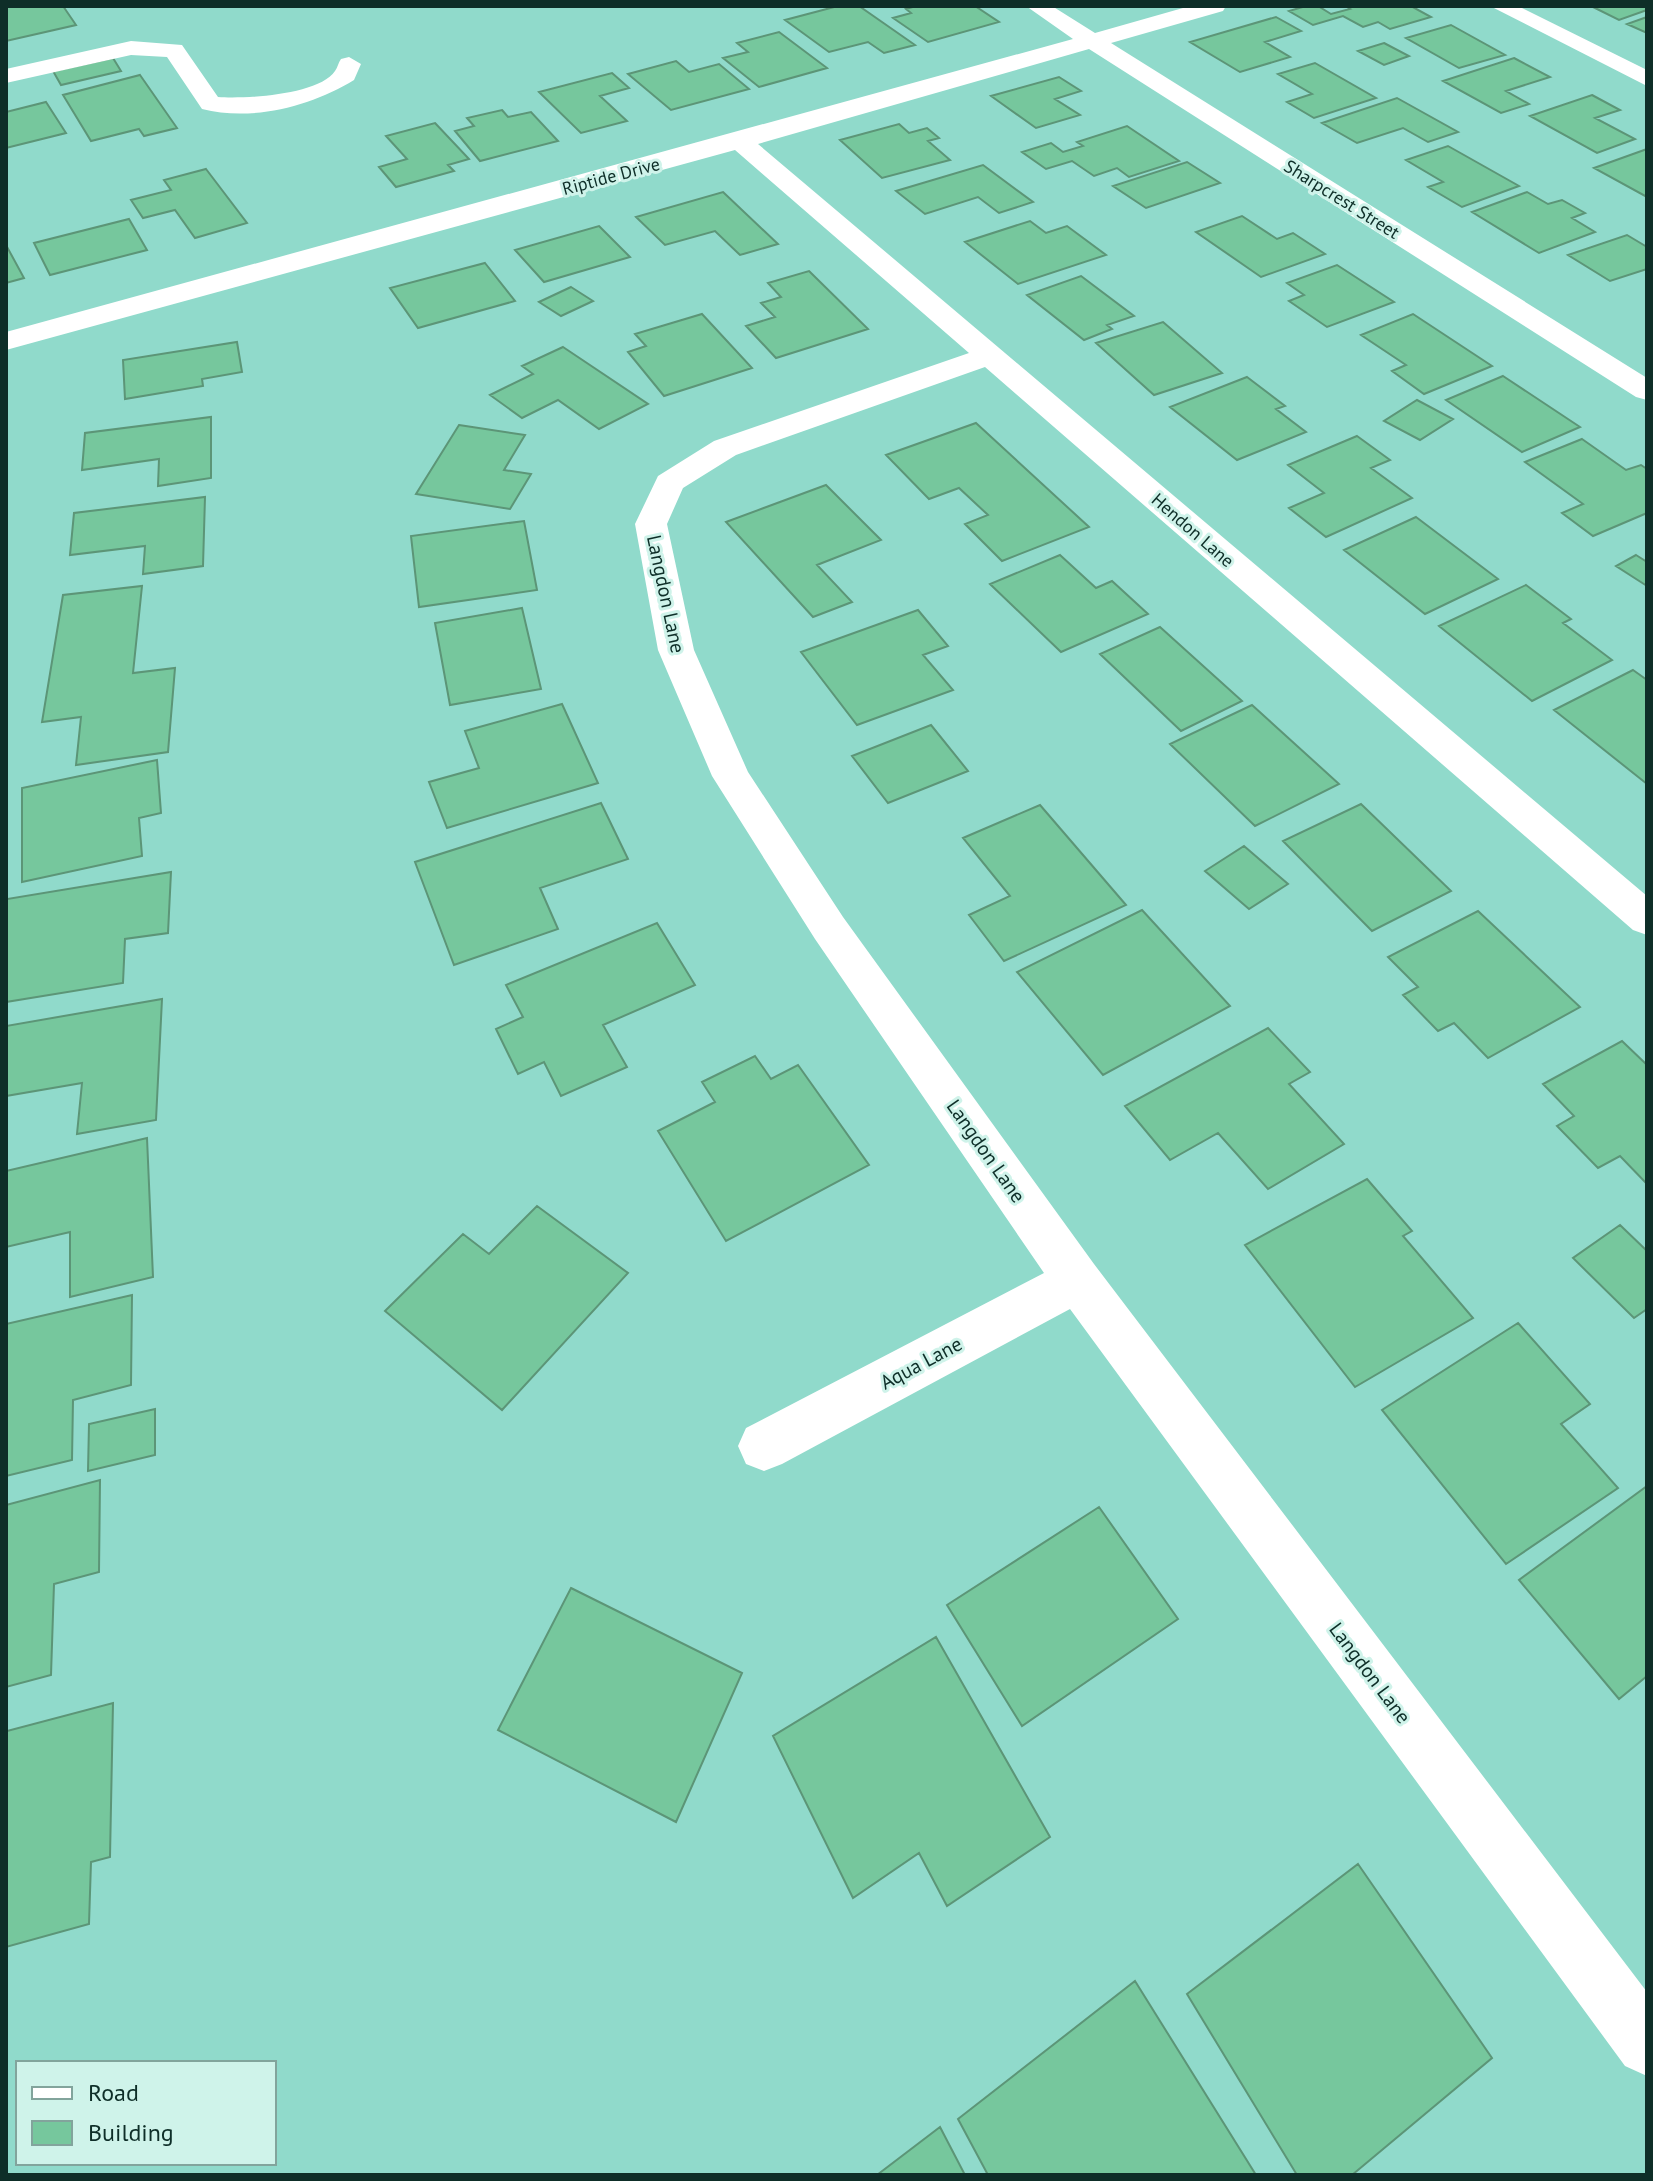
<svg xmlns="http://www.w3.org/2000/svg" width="1653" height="2181" font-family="'PT Sans',sans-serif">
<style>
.building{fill:#76c79d;stroke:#5c9577;stroke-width:2}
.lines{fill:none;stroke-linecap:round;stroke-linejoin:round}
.minor{fill:#fff;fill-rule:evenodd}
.labels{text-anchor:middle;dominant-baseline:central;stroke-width:6;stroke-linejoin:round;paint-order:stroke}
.far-street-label{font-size:18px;fill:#0e2e28;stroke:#cff3ea}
.street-label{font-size:20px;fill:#0e2e28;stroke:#cff3ea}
</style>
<rect width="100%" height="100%" fill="#90dacb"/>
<path class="building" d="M63,6l13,19 -70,16v-34z
M838,6h21l56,39 -31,8 -16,-11 -39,10 -44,-32z
M916,6h59l24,16 -71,20 -35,-24 18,-5 -5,-4z
M1306,6h12l13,8 19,-5 -5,-3h66l20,11 -41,12 -12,-7 -15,5 -20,-11 -30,9 -24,-14z
M1591,6h56v4l-28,10z
M1276,17l25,14 -36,11 25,15 -50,15 -50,-30z
M1647,17v16l-20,-9z
M1451,25l54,30 -46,13 -53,-30z
M779,32l48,36 -68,19 -36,-29 25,-6 -11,-9z
M1384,43l25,13 -25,9 -26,-14z
M113,58l8,13 -60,14 -8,-14z
M1514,58l36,19 -44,14 23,13 -28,9 -58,-32z
M676,61l13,11 30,-8 30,25 -78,21 -43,-36z
M1315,63l61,35 -62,20 -27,-16 25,-8 -34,-20z
M612,73l17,15 -29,8 27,25 -46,12 -42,-41z
M140,75l37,53 -33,8 -5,-7 -48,12 -28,-46z
M1059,77l22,14 -26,8 25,16 -44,13 -45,-32z
M1592,95l28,15 -25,8 40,21 -38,14 -67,-37z
M1397,98l61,34 -30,10 -25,-14 -46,15 -35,-20z
M46,102l20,31 -60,15v-36z
M502,110l6,7 23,-5 27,29 -78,20 -25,-30 19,-5 -7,-8z
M435,123l34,36 -21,6 6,6 -58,16 -17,-20 28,-8 -21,-23z
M899,124l10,9 18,-5 12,10 -11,3 22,19 -68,18 -42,-38z
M1127,126l52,35 -50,16 -12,-9 -23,8 -22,-15 -26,8 -24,-17 29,-9 12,9 20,-6 -6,-4z
M1448,146l71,40 -57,21 -34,-20 15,-5 -37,-22z
M1647,149v48l-53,-29z
M1187,162l33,21 -74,25 -33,-22z
M983,165l50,37 -34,11 -21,-16 -53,17 -29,-23z
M206,169l41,54 -52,15 -20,-28 -32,8 -12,-18 40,-10 -7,-10z
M723,192l55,52 -38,11 -25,-24 -50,14 -29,-28z
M1527,192l21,12 14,-4 23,13 -13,5 23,14 -56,21 -67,-41z
M1242,216l35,23 16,-6 32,21 -64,23 -65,-45z
M129,219l18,31 -97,25 -16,-32z
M1030,221l16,12 21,-7 39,29 -88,29 -53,-42z
M599,226l31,31 -86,25 -29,-32z
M1627,235l20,12v22l-37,12 -42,-26z
M6,245l18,33 -18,5z
M485,263l30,38 -97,27 -28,-40z
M1337,265l57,37 -67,25 -38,-26 15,-6 -17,-12z
M809,271l59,58 -92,29 -30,-32 29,-9 -14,-14 20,-6 -13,-14z
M1081,276l53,40 -27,9 5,4 -28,11 -57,-45z
M571,287l22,14 -32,15 -22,-14z
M702,314l50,54 -88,28 -36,-44 18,-6 -11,-12z
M1413,314l79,52 -68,28 -32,-23 14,-6 -45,-30z
M1163,322l59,51 -68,22 -58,-52z
M237,342l5,30 -40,7 1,7 -78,13 -2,-39z
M563,347l85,57 -49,25 -41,-29 -36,18 -32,-23 43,-21 -11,-8z
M1503,376l77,51 -58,25 -76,-52z
M1247,377l38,29 -9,3 30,23 -69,28 -67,-53z
M1417,400l36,19 -33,21 -36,-19z
M211,417v61l-53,8 1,-27 -77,11 3,-37z
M976,423l113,104 -87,34 -37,-37 23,-9 -29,-27 -30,11 -43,-44z
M459,425l66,10 -21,35 27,4 -21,35 -94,-15z
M1357,436l33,24 -19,8 41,30 -86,39 -37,-29 35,-15 -36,-28z
M1582,439l44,31 15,-5 6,4v44l-54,23 -31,-23 21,-9 -58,-42z
M826,485l55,55 -64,25 35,37 -39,15 -87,-95z
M205,497l-2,69 -60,8 2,-28 -75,9 4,-42z
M1416,517l82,62 -73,35 -81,-64z
M524,521l13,69 -118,17 -8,-71z
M1060,555l36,33 16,-7 36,33 -87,38 -71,-68z
M1636,555l11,7v24l-31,-20z
M1526,585l45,34 -8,4 49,37 -80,41 -93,-75z
M142,586l-9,87 42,-5 -7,84 -92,13 5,-48 -39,5 21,-127z
M522,608l19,81 -91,16 -15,-82z
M918,610l30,36 -25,9 30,35 -96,35 -56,-73z
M1160,627l82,74 -61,30 -81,-77z
M1633,670l14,10v104l-93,-74z
M562,704l36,79 -151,45 -18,-46 50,-14 -14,-37z
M1252,705l87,79 -84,42 -85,-82z
M931,725l37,46 -80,32 -36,-47z
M157,760l4,53 -22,5 3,38 -120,26v-94z
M601,803l27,56 -88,29 18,41 -104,36 -39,-103z
M1361,804l90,87 -79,40 -89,-90z
M1040,805l86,100 -122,56 -35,-46 41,-19 -47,-58z
M1244,846l44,38 -39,25 -44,-38z
M171,872l-3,61 -43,6 -2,44 -117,19 1,-103z
M1142,910l88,96 -127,69 -86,-103z
M1478,911l102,96 -92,51 -34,-35 -16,8 -35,-36 15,-8 -30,-30z
M657,923l38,62 -92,40 24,42 -66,29 -17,-34 -26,12 -22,-45 27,-12 -17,-32z
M162,999l-6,121 -79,14 5,-51 -76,13v-70z
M1268,1028l42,44 -21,12 55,60 -76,45 -50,-56 -48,27 -45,-54z
M1622,1041l25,24v119l-27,-28 -22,12 -41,-42 17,-10 -31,-32z
M755,1056l16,23 27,-14 71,100 -143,76 -68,-110 57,-29 -13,-20z
M147,1138l6,139 -83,20v-65l-64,15v-76z
M1367,1179l45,52 -9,5 70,82 -118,69 -110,-142z
M537,1206l91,67 -126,137 -117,-99 78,-77 26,20z
M1620,1225l27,26v58l-13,9 -61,-60z
M132,1295l-1,90 -58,15 -1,60 -66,16v-152z
M1518,1323l72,81 -29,20 57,64 -112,76 -124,-154z
M155,1409v46l-67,16 1,-47z
M100,1480l-1,92 -45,12 -3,91 -45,12v-182z
M1647,1486v190l-28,23 -100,-119z
M1099,1507l79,112 -156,107 -75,-121z
M571,1588l171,85 -66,149 -178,-92z
M936,1637l114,200 -103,69 -28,-53 -66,45 -80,-162z
M113,1703l-3,154 -19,5 -2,62 -83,23 1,-216z
M1358,1864l134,194 -140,117h-55l-110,-181z
M1135,1981l121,194h-268l-30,-56z
M940,2127l25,48h-88z"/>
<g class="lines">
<path class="minor" d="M1026,6h26l43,27 95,-27h36l-3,5 -112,32 536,335v22l-11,-3 -547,-348 -331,95 889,752v39l-14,-5 -648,-563 -249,88 -53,33 -16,36 27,126 54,122 95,145 251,347 553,728v84l-22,-10 -555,-757 -288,155 -18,7 -18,-7 -8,-18 8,-18 298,-155 -229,-334 -103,-163 -54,-126 -23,-126 23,-48 56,-35 255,-88 -234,-203 -729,200v-18l1067,-293z
M1490,6h28l129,64v16z
M131,41l51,4 36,52c27,2 101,-2 117,-26 3,-4 3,-8 6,-12l8,-2 12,7 -7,16c-42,26 -102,42 -152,29l-35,-52 -36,-2 -125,28v-14z"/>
</g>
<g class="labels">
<g class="far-street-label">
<text transform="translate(611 176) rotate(-15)">Riptide Drive</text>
<text transform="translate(1342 199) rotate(32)">Sharpcrest Street</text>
<text transform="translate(1193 530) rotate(41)">Hendon Lane</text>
</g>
<g class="street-label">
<text transform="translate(666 594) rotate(78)">Langdon Lane</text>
<text transform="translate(986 1151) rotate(55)">Langdon Lane</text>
<text transform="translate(921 1363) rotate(-28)">Aqua Lane</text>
<text transform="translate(1370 1673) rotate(53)">Langdon Lane</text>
</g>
</g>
<rect width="1653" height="2181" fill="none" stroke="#0e2e28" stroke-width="16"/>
<rect x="16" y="2061" width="260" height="104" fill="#cff3ea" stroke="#82a49c" stroke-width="2"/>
<rect x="32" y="2087" width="40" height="12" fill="#ffffff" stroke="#82a49c" stroke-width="2"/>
<text x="88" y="2101" font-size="24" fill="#0e2e28">Road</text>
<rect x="32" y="2121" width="40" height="24" fill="#76c79d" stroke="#82a49c" stroke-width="2"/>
<text x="88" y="2141" font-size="24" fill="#0e2e28">Building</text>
</svg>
